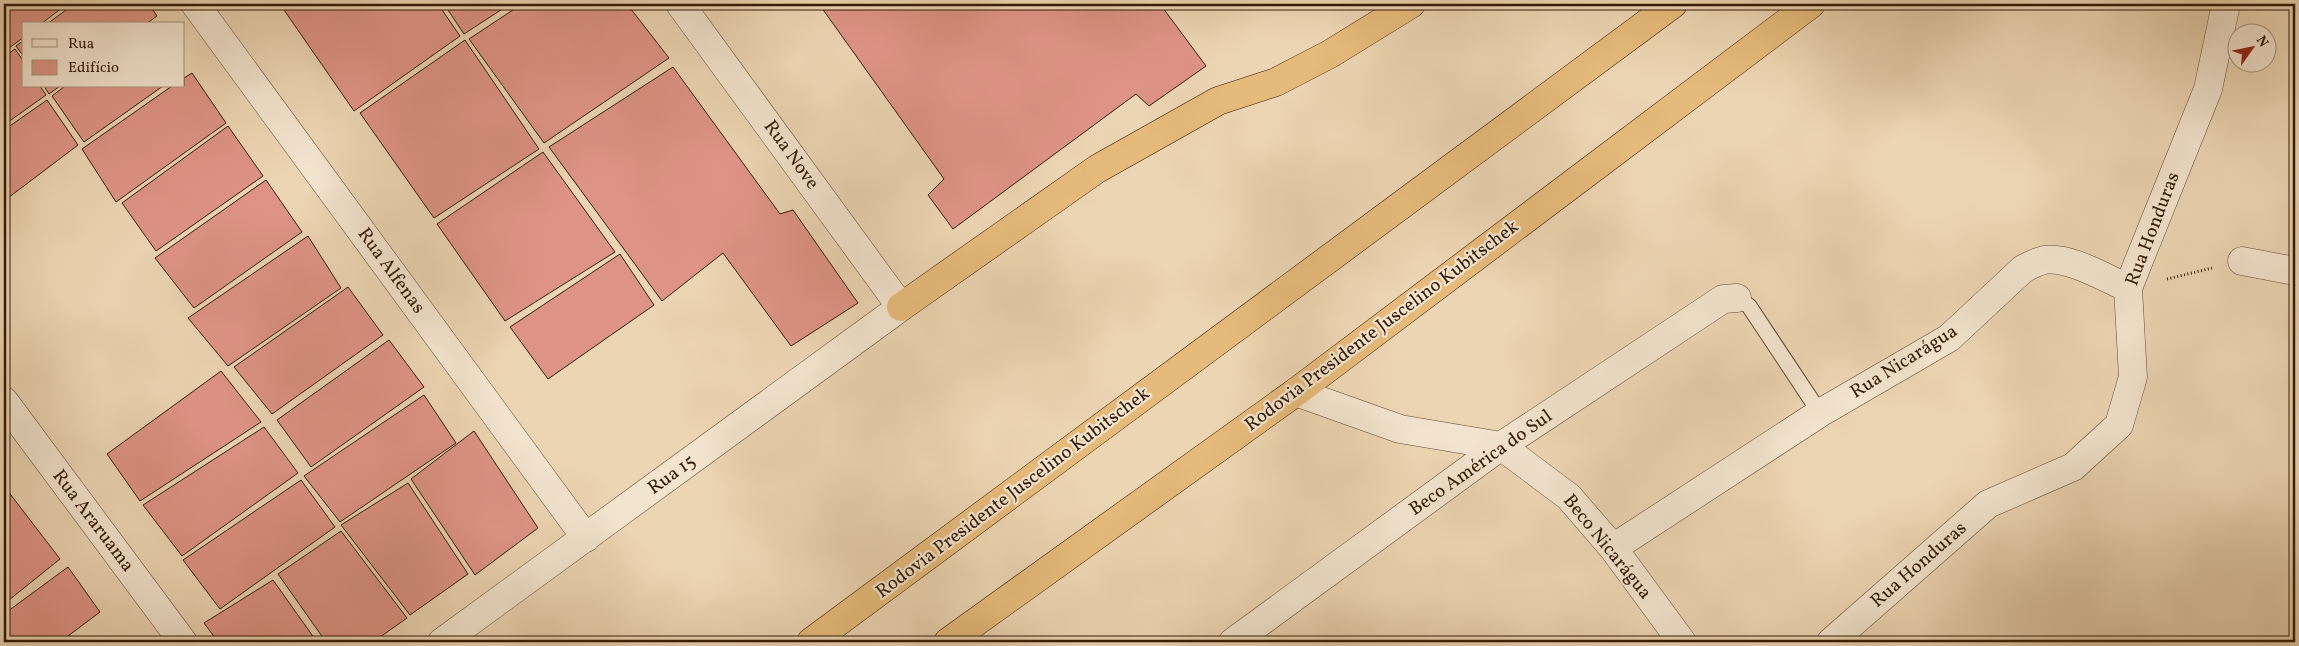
<svg xmlns="http://www.w3.org/2000/svg" width="2299" height="646" font-family="Vollkorn,serif">
<style>
.building{fill:#de9485;stroke:#331b07}
.lines{fill:none;stroke-linecap:round;stroke-linejoin:round}
.service-casing{stroke:#614a32;stroke-width:17}
.minor-casing{stroke:#614a32;stroke-width:29}
.motorway-casing{stroke:#331b07;stroke-width:29}
.path{stroke:#331b07;stroke-width:3;stroke-dasharray:1 2.5;stroke-linecap:butt}
.service{stroke:#f3e4ce;stroke-width:15}
.minor{stroke:#f3e4ce;stroke-width:28}
.motorway{stroke:#e6ba7a;stroke-width:28}
.labels{text-anchor:middle;dominant-baseline:central;stroke-width:4.5;stroke-linejoin:round;paint-order:stroke}
.street-label{font-size:19px;fill:#331b07;stroke:#f3e4ce}
</style>
<rect width="100%" height="100%" fill="#ecd5b3"/>
<filter id="stains"><feTurbulence type="fractalNoise" baseFrequency=".004" numOctaves="4"/><feColorMatrix values="0 0 0 0 .2 0 0 0 0 .09 0 0 0 0 .02 0 0 0 .5 -.17"/></filter>
<radialGradient id="worn" r=".72"><stop offset=".6" stop-color="#630" stop-opacity="0"/><stop offset="1" stop-color="#630" stop-opacity=".3"/></radialGradient>
<path class="building" d="M4,4h63l-26,20h-17v13l-19,14z
M74,4h75l8,12 -11,8h-99z
M293,4h145l22,32 -106,75 -70,-101z
M444,4h66l-46,30z
M522,4h105l42,54 -125,85 -75,-104z
M819,4h341l46,62 -57,40 -13,-12 -183,135 -25,-34 16,-16z
M24,40v17l-8,-11z
M465,40l74,109 -105,69 -74,-105z
M15,49l9,13v24h16l6,9 -42,30v-68z
M673,67l107,147 13,-4 65,93 -67,43 -68,-93 -61,48 -113,-154z
M192,73l34,50 -110,79 -34,-53 90,-63h12v-8z
M44,86h16l-11,8z
M65,86h98l-79,56 -32,-46z
M47,100l31,45 -74,56v-71z
M228,126l35,50 -107,75 -34,-48z
M543,152l72,100 -110,69 -68,-97z
M266,180l36,52 -108,76 -39,-50z
M308,236l33,52 -113,78 -40,-48z
M620,254l34,51 -106,74 -38,-52z
M348,287l35,48 -111,79 -38,-47z
M389,340l35,47 -113,80 -34,-47z
M221,371l40,51 -121,79 -33,-47z
M424,395l32,48 -116,79 -36,-46z
M264,427l34,46 -116,83 -39,-51z
M474,431l64,97 -63,47 -64,-96z
M301,480l34,47 -115,82 -37,-49z
M408,483l60,91 -58,41 -69,-90z
M4,486l56,73 -56,45z
M341,531l66,87 -34,24h-47l-48,-68z
M68,567l32,45 -40,30h-56v-28z
M273,580l44,62h-99l-14,-19z"/>
<g class="lines">
<g class="service-casing">
<path id="service" d="M1737,298l12,8 71,107"/>
</g>
<g class="minor-casing">
<path id="minor" d="M195,4l391,534
M2242,261l53,10
M1296,392l104,37 101,17 68,51 44,51 69,94
M4,401l179,241
M1613,548l207,-135 129,-75 74,-69c6,-3 13,-7 21,-9 25,-4 61,18 84,28
M442,642l459,-335 -221,-303
M1233,642l268,-196 222,-147 14,-1
M1831,642l157,-138 85,-37 46,-42 14,-48 -5,-89 80,-199 18,-85"/>
</g>
<g class="motorway-casing">
<path id="motorway" d="M901,307l196,-138 121,-68 58,-19 54,-28 81,-50
M811,642l862,-638
M948,642l348,-250 515,-388"/>
</g>
<path class="path" d="M2167,279l45,-11"/>
<use href="#service" class="service"/>
<use href="#minor" class="minor"/>
<use href="#motorway" class="motorway"/>
</g>
<g class="labels">
<g class="street-label">
<text transform="translate(791 155) rotate(54)">Rua Nove</text>
<text transform="translate(2153 229) rotate(-69)">Rua Honduras</text>
<text transform="translate(391 271) rotate(54)">Rua Alfenas</text>
<text transform="translate(1382 326) rotate(-37)">Rodovia Presidente Juscelino Kubitschek</text>
<text transform="translate(1904 362) rotate(-32)">Rua Nicarágua</text>
<text transform="translate(1481 463) rotate(-35)">Beco América do Sul</text>
<text transform="translate(672 475) rotate(-36)">Rua 15</text>
<text transform="translate(1013 493) rotate(-37)">Rodovia Presidente Juscelino Kubitschek</text>
<text transform="translate(93 521) rotate(53)">Rua Araruama</text>
<text transform="translate(1607 547) rotate(51)">Beco Nicarágua</text>
<text transform="translate(1919 565) rotate(-41)">Rua Honduras</text>
</g>
</g>
<rect width="2299" height="646" fill="none" stroke="#ecd5b3" stroke-width="20"/>
<rect x="5" y="5" width="2289" height="636" fill="none" stroke="#331b07" stroke-width="2.5"/>
<rect x="10" y="10" width="2279" height="626" fill="none" stroke="#331b07"/>
<rect x="22" y="22" width="162" height="65" fill="#f3e4ce" stroke="#a6947e"/>
<rect x="32" y="39" width="25" height="8" fill="#f3e4ce" stroke="#a6947e"/>
<text x="68" y="48" font-size="15" fill="#331b07">Rua</text>
<rect x="32" y="60" width="25" height="15" fill="#de9485" stroke="#a6947e"/>
<text x="68" y="72" font-size="15" fill="#331b07">Edifício</text>
<g transform="translate(2252 48) rotate(57)"><circle r="24" fill="#f3e4ce" stroke="#a6947e"/>
<path d="M0-4L9 19L0 12L-9 19Z" fill="#8f2418"/>
<text y="-8" font-size="14" font-weight="bold" text-anchor="middle" fill="#331b07">N</text>
</g>
<rect width="100%" height="100%" filter="url(#stains)"/>
<rect width="100%" height="100%" fill="url(#worn)"/>
</svg>
